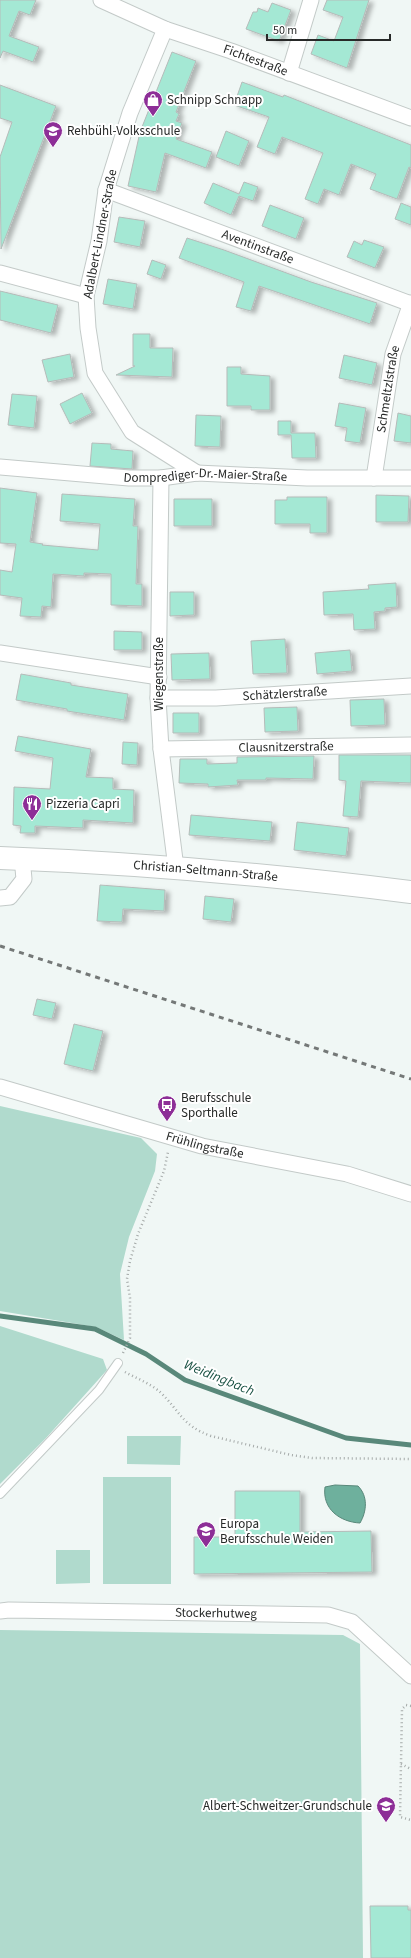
<svg xmlns="http://www.w3.org/2000/svg" width="411" height="1958" font-family="'Source Sans 3',sans-serif">
<style>
.green{fill:#b0dacd}
.water{fill:#6eb09d;stroke:#59887a}
.lines{fill:none;stroke-linecap:round;stroke-linejoin:round}
.stream{stroke:#59887a;stroke-width:5}
.building{fill:#a4e8d4;stroke:#b5bbb9;filter:url(#shadow)}
.lane-casing{stroke:#c3cac8;stroke-width:10}
.street-casing{stroke:#c3cac8;stroke-width:17}
.secondary-casing{stroke:#c3cac8;stroke-width:24}
.path{stroke:#a5aaa9;stroke-width:2.5;stroke-dasharray:1 3;stroke-linecap:butt}
.lane{stroke:#fff;stroke-width:8}
.street{stroke:#fff;stroke-width:15}
.secondary{stroke:#fff;stroke-width:22}
.rail{stroke:#747877;stroke-width:3;stroke-dasharray:5 5;stroke-linecap:butt}
.labels{text-anchor:middle;dominant-baseline:central;stroke-width:4;stroke-linejoin:round;paint-order:stroke}
.street-label{font-size:13px;fill:#272928;stroke:#fff}
.poi-label{font-size:13px;fill:#272928;stroke:#fff;text-anchor:start}
.water-label{font-size:14px;font-style:italic;fill:#1a5244;stroke:#fff}
</style>
<defs>
<filter id="shadow"><feDropShadow dx="4.5" dy="2.5" stdDeviation="2" flood-color="#0004"/></filter>
</defs>
<rect width="100%" height="100%" fill="#f0f7f5"/>
<path class="green" d="M0,1106l141,32 16,16 -2,17 -26,66 -9,37 4,66 -28,-13 -96,-16z
M0,1326l103,33 4,11 -61,68 -46,46z
M127,1436h54l-1,29 -53,-1z
M103,1477h68v107h-68z
M56,1550h34v33l-34,1z
M0,1630l343,5 17,9 3,314h-363z"/>
<path class="water" d="M335,1485l23,1c10,10 9,25 2,37 -20,-1 -38,-14 -35,-36z"/>
<g class="lines">
<path class="stream" d="M0,1316l95,13 51,25 39,26 161,58 65,7"/>
</g>
<path class="building" d="M0,0h36l-6,15 -11,-4 -10,25 30,11 -6,15 -30,-11 -3,7z
M327,0h42l-22,68 -36,-14 7,-19 16,6 9,-24 -20,-7z
M272,3l19,7 -12,31 -33,-12 7,-17h4l1,-4 10,4z
M172,52l24,9 -20,51 3,2 -3,7 6,2 -6,16 36,13 -6,16 -41,-15 -9,39 -28,-6 12,-54z
M242,82l41,15 1,-2 127,50v23l-2,-1 -12,32 -27,-10 6,-15 -25,-10 -12,31 -15,-6 -6,15 -13,-5 18,-46 -41,-16 -7,17 -18,-7 12,-30 -35,-12z
M0,85l56,21 -55,143 -1,-92 12,-35 -12,-4z
M226,131l23,10 -10,25 -23,-9z
M244,182l14,5 -5,14 -14,-5 -8,19 -27,-12 9,-20 26,11z
M401,203l10,4v18l-16,-6z
M270,205l34,13 -8,21 -34,-13z
M119,217l26,4 -5,26 -26,-5z
M187,238l37,12 87,32 66,21 -7,21 -111,-38 -8,25 -15,-4 8,-25 -65,-24z
M364,240l20,7 -9,21 -28,-11 7,-16 8,4z
M152,260l14,5 -5,14 -14,-5z
M108,279l29,5 -4,25 -30,-5z
M0,291l58,14 -7,28 -51,-13z
M133,334h17v14h23l-1,29 -56,-2 19,-9h-2z
M70,354l4,23 -26,5 -6,-22z
M344,355l33,8 -5,22 -33,-7z
M227,367h14v7l29,2v34h-19v-4h-24z
M82,393l10,20 -22,11 -10,-20z
M12,394l25,2 -3,32 -26,-3z
M339,403l27,5 -6,35 -15,-2 2,-13 -12,-2z
M398,413l13,3v27l-17,-2z
M196,415l25,1 -1,31 -25,-1z
M278,421h13v12h24l1,25h-24l-1,-23h-13z
M92,443l19,1v5l22,2 -1,18 -42,-3z
M0,488l37,5 -7,49 13,2 -1,1 56,5 2,-26 -40,-3 2,-27 73,5 -2,27h5l-2,58h6v22l-31,-1v-31l-27,-1v3l-31,-2 -2,33 -9,-1 -1,11 -21,-1 2,-18 -22,-3v-25l12,2 4,-28 -16,-1z
M376,495l33,1 -1,26h-32z
M287,497h40v36h-17v-9h-35v-24h12z
M174,499h38v27h-38z
M396,583l1,24 -12,1v3l-11,1 1,17 -21,1 -1,-16 -29,1 -1,-23 46,-3 -1,-4z
M170,592h24v23l-24,1z
M114,631l28,1v18h-28z
M285,639l2,34 -34,1 -2,-33z
M350,650l2,21 -35,3 -2,-21z
M209,653l1,26 -38,1 -1,-26z
M21,674l50,9v2l57,9 -4,26 -57,-9v-2l-51,-9z
M384,699l1,26 -34,1 -1,-26z
M297,707l1,24 -33,1 -1,-24z
M173,713h26v20h-26z
M18,736l73,13 -5,28 27,1v11l21,1 -1,33 -50,-3v8l-48,-2v7h-15l1,-7 -8,-1 1,-38 36,2 3,-31 -38,-7z
M123,742l15,1 -1,22 -15,-1z
M339,755h72v28l-50,-2 -3,36 -15,-1 3,-35 -7,-1z
M314,756l-1,23 -47,-1v2h-29l1,5 -30,2v-3l-29,-1 1,-24h27v5l30,-1v-6z
M191,815l81,7 -2,19 -81,-6z
M297,822l52,6 -3,28 -52,-6z
M100,885l65,5 -1,21 -41,-2 -1,13 -25,-1z
M205,896l29,3 -3,23 -28,-3z
M37,999l19,4 -4,16 -19,-4z
M74,1024l29,7 -10,40 -29,-7z
M235,1491h65v41l71,-1 1,41 -178,2v-37h41z
M370,1906h38v4h3v48h-40z"/>
<g class="lines">
<g class="lane-casing">
<path id="lane" d="M0,1494l99,-104 19,-27"/>
</g>
<g class="street-casing">
<g id="street">
<path id="s1" d="M101,0l64,29 66,22 180,67"/>
<path d="M165,29l-35,84 -24,77 -7,51 -13,55 2,32 7,45 37,59 65,41"/>
<path d="M289,73l22,-73"/>
<path id="s2" d="M106,190l305,114"/>
<path d="M0,273l86,23"/>
<path id="s3" d="M0,467l129,11h32l36,-5 110,5h104"/>
<path d="M161,478l-3,220 3,51 15,119"/>
<path id="s4" d="M374,478l19,-124 18,-51"/>
<path d="M0,653l159,24"/>
<path id="s5" d="M158,698h58l195,-12"/>
<path id="s6" d="M161,749l250,-4"/>
<path d="M0,898l10,-1 14,-18 -2,-21"/>
<path id="s7" d="M0,1087l202,59 145,28 64,20"/>
<path id="s8" d="M0,1611l9,-1 319,5 24,7 59,54"/>
</g>
</g>
<g class="secondary-casing">
<g id="secondary">
<path id="s9" d="M0,858c137,5 275,17 411,34"/>
</g>
</g>
<path class="path" d="M123,1353l7,-15v-40l-3,-19 3,-18 8,-27 26,-63 4,-19
M125,1372c11,6 26,12 35,20 21,20 21,33 51,44l80,19 21,3 99,1
M411,1706l-5,-1 -4,4 -2,108 11,3
M401,1764l10,5"/>
<use href="#lane" class="lane"/>
<use href="#street" class="street"/>
<use href="#secondary" class="secondary"/>
<path class="rail" d="M0,946l411,133"/>
</g>
<defs>
<g id="shop-pin" transform="scale(1)"><path d="M0 17L-7.5 6A9.5 9.5 0 1 1 7.5 6Z" fill="#8d2e97" stroke="#fff"/><path d="M-5-2.5h2.3a2.7 3.5 0 0 1 5.4 0H5L5.5 6h-11ZM-1.5-2.5h3a1.5 2.3 0 0 0-3 0Z" fill="#fff"/></g>
<g id="school-pin" transform="scale(1)"><path d="M0 17L-7.5 6A9.5 9.5 0 1 1 7.5 6Z" fill="#8d2e97" stroke="#fff"/><path d="M0-5L7-2L0 1L-7-2ZM-4 1L0 2.5L4 1V4Q0 6-4 4Z" fill="#fff"/></g>
<g id="restaurant-pin" transform="scale(1)"><path d="M0 17L-7.5 6A9.5 9.5 0 1 1 7.5 6Z" fill="#8d2e97" stroke="#fff"/><path d="M-5-6h1v4h1v-4h1v4h1v-4h1v5L-1.5 .5V6h-2V.5L-5-1ZM5-6V6H3V1.5H1.5Q1.5-4 5-6Z" fill="#fff"/></g>
<g id="bus-pin" transform="scale(1)"><path d="M0 17L-7.5 6A9.5 9.5 0 1 1 7.5 6Z" fill="#8d2e97" stroke="#fff"/><path d="M-5-6H5V4H4V6H2V4H-2V6H-4V4H-5ZM-3.5-4V0h7V-4ZM-3.5 1.2v1.5H-2V1.2ZM2 1.2v1.5H3.5V1.2Z" fill="#fff"/></g>
</defs>
<g fill-rule="evenodd">
<use href="#shop-pin" x="153" y="100"/>
<use href="#school-pin" x="53" y="131"/>
<use href="#restaurant-pin" x="32" y="804"/>
<use href="#bus-pin" x="167" y="1105"/>
<use href="#school-pin" x="206" y="1531"/>
<use href="#school-pin" x="386" y="1806"/>
</g>
<g class="labels">
<g class="street-label">
<text stroke="none"><textPath href="#s1" startOffset="166">Fichtestraße</textPath></text>
<text transform="translate(100 234) rotate(-79)">Adalbert-Lindner-Straße</text>
<text stroke="none"><textPath href="#s2" startOffset="162">Aventinstraße</textPath></text>
<text stroke="none"><textPath href="#s4" startOffset="90">Schmeltzlstraße</textPath></text>
<text stroke="none"><textPath href="#s3" startOffset="206">Domprediger-Dr.-Maier-Straße</textPath></text>
<text transform="translate(159 674) rotate(-90)">Wiegenstraße</text>
<text stroke="none"><textPath href="#s5" startOffset="127">Schätzlerstraße</textPath></text>
<text stroke="none"><textPath href="#s6" startOffset="125">Clausnitzerstraße</textPath></text>
<text stroke="none"><textPath href="#s9" startOffset="206">Christian-Seltmann-Straße</textPath></text>
<text stroke="none"><textPath href="#s7" startOffset="213">Frühlingstraße</textPath></text>
<text stroke="none"><textPath href="#s8" startOffset="216">Stockerhutweg</textPath></text>
</g>
<g class="poi-label">
<text x="167" y="100">Schnipp Schnapp</text>
<text x="67" y="131">Rehbühl-Volksschule</text>
<text x="46" y="804">Pizzeria Capri</text>
<text x="181" y="1098">Berufsschule<tspan x="181" dy="15">Sporthalle</tspan></text>
<text x="220" y="1524">Europa<tspan x="220" dy="15">Berufsschule Weiden</tspan></text>
<text x="372" y="1806" text-anchor="end">Albert-Schweitzer-Grundschule</text>
</g>
<g class="water-label">
<text transform="translate(219 1378) rotate(22)">Weidingbach</text>
</g>
</g>
<path d="M267 34v6h123v-6" fill="none" stroke="#272928" stroke-width="2"/>
<text x="273" y="34" font-size="12" fill="#272928" stroke="#ffffff" stroke-width="3" paint-order="stroke">50 m</text>
</svg>
